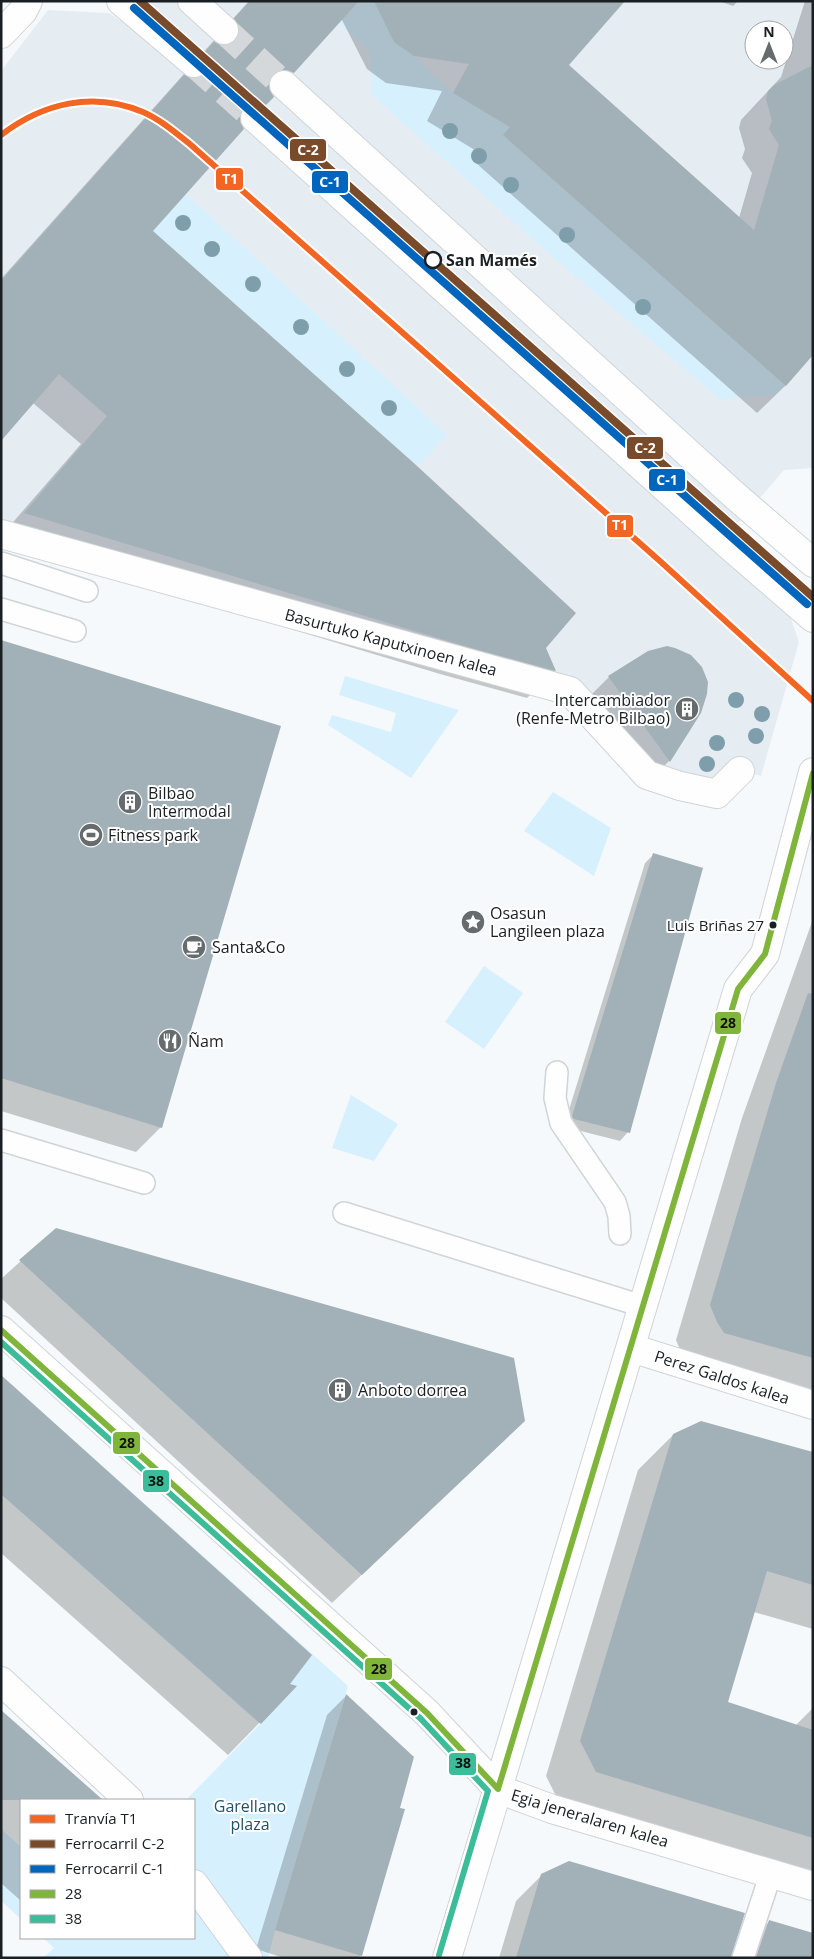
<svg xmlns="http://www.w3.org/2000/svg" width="814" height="1959" font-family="'Open Sans',sans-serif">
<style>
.built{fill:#e5edf3;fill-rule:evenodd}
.green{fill:#d6f0fd}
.shadow{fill:#0003}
.building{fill:#a2b0b7}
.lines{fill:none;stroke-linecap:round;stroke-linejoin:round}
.primary-tunnel{stroke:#d5d8da;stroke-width:28;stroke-dasharray:28 14;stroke-linecap:butt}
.lane-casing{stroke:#cfd4d7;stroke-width:24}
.street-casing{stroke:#cfd4d7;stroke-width:30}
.primary-casing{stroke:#cfd4d7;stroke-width:30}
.lane{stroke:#fefefe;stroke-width:21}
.street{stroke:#fefefe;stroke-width:28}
.primary{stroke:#fefefe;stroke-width:28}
.bus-1-casing{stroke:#fff;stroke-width:10}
.bus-2-casing{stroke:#fff;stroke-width:10}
.bus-1{stroke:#80b53c;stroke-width:6}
.bus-2{stroke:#3cbc99;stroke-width:6}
.rail-1-casing{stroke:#fff;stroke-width:11}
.rail-2-casing{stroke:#fff;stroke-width:11}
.rail-1{stroke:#7a4b2a;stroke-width:8}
.rail-2{stroke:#0065bd;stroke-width:8}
.tram-1-casing{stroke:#fff;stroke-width:10}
.tram-1{stroke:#f26522;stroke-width:6}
.tree{fill:#7f9eab}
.stop-dot{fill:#fff;stroke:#191f22;stroke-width:2.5}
.bus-dot{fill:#191f22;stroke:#fff;stroke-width:2}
.labels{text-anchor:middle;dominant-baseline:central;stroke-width:4;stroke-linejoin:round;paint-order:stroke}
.bus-label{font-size:15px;fill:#191f22;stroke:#fff;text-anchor:end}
.stop-label{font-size:16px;font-weight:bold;fill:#191f22;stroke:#fff;text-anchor:start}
.street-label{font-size:16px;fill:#191f22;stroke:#fff}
.poi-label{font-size:16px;fill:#191f22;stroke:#fff;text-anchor:start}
.park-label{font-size:16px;fill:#1e536a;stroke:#fff}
.line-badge{stroke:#fff;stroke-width:2}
.badge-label{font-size:14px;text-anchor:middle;font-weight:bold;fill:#fff}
.pale-badge-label{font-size:14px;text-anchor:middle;font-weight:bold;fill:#111}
</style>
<rect width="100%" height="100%" fill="#f6f9fb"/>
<path class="built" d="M150,1h663v467l-29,2 -65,75 69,65 11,32 -38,134 -21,-5 -23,23 -37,-8 -111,-95 -568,-157v-463l47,-61 61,3 19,12zM754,30h30v30h-30z"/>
<path class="green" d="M359,1h28l27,55 39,37 57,34 -7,8 283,251 -11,9 -55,4 -164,-139 -184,-165 -3,-44 -30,-27z
M186,194l261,241 -24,26 -7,4 -263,-234z
M345,676l114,34 -48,68 -83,-53 4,-10 59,17 5,-19 -57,-18z
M553,792l58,36 -17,48 -70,-45z
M484,966l39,27 -39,56 -39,-27z
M351,1095l47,29 -24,37 -42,-13z
M1,1375l347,311 -73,244 -7,28h-225l11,-10 -11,-10h151v-138h-8l74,-76 -259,-230z
M1,1829l20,18v72l-20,-18z"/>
<path class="shadow" d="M249,1h374l-56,64 172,153 13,-45 -10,-15 3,-9 -6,-21 2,-8 40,-43 24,-76h8v353l-28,32 -28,27 -281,-250 7,-8 -56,-34 15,-30 -56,-8 -19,-14 -26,-51 -190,213 394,417 10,23 -28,27 -87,-24 -439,-132v-6l80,-92 -48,-41 -32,36v-160z
M719,1h19l-5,5z
M1,640l160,487 -25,25 -135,-41z
M648,652l52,60 -31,49 -17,17 -60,-84 17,-17z
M654,854l-26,278 -8,9 -55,-14 -1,-1 81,-263z
M813,919v485l-130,-47 -7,-17 66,-222z
M56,1229l468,192 -192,182 -331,-305v-19z
M1,1377l287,307 7,2 -67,69 -227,-202z
M673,1435l140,19v175l-59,-17 -28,91 69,23 18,-18v174l-252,-76 -15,-30 92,-306z
M346,1696l15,259 -3,3h-74l-28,-9 71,-234z
M1,1712l100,88h-80v101l-20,-18z
M542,1875l188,83h-231l17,-57z
M769,1922l44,36h-73l3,-11z"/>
<path class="building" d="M250,1h109l-65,72 -6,-3h-8l-8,5 -3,6v8l5,8 -9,9 -7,-3h-8l-6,4 -4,8v8l4,6 -91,102 263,234 160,148 -30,35 10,23 -88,-24 -444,-134 83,-97 -48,-42 -58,67v-160l183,-206 8,3 8,-1 6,-4 3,-8v-7l-4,-6 9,-10 6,3h8l8,-5 3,-6v-8l-5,-8z
M374,1h251l-56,64 185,165 25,-85 -10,-16 3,-8 -6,-22 2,-8 6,-6 39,-20v290l-27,31 -283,-251 7,-8 -57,-34 16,-29 -55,-8 -20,-14z
M1,640l280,86 -119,402 -161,-50z
M667,646l8,2 16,7 11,12 6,15 -1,12 -6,19 -31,49 -62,-86 40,-25z
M653,853l50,15 -73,265 -56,-14 -2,-3z
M808,993l5,1v364l-89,-25 -7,-11 -7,-17 66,-222z
M56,1228l458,130 11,63 -163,154 -343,-315z
M1,1375l311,280 -22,29 7,2 -36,38 -260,-230z
M701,1421l112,31v133l-46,-14 -39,131 85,28v108l-217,-66 -16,-31 93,-307z
M346,1694l68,63 -14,51 5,1 -43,147 -87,-26z
M1,1710l102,90h-102z
M569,1861l176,52 -14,45h-215l25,-84z
M769,1920l44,13v25h-57z"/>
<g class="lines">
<path class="primary-tunnel" d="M224,30l60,55
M194,63l61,55"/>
<g class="lane-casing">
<path id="lane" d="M1,563l86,28
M1,609l74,22
M557,1072l-2,26 6,25 54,79 4,14 1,18
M1,1140l143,43
M344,1213l298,93
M743,1958l28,-85"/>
</g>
<g class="street-casing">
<path id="street" d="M1,34l22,-23 5,-10
M1,534l569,157 77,84 33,11 37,8 23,-23
M1,1330l426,383 71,76 54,20 261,77
M631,1348l182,57
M1,1681l128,119
M194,1884l54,74
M447,1958l291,-969 27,-35 48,-182"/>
</g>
<g class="primary-casing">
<path id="primary" d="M121,1l73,62
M192,1l32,29
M284,85l448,408 81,70
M255,118l475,428 83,72"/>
</g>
<use href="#lane" class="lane"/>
<use href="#street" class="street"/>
<use href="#primary" class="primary"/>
<g class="bus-1-casing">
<path id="bus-1" d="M1,1330l426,383 71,76
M498,1789l240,-800 27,-35 48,-181"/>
</g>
<g class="bus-2-casing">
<path id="bus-2" d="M1,1342l420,377 67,72 -49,164"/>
</g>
<use href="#bus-1" class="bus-1"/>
<use href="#bus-2" class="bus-2"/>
<g class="rail-1-casing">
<path id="rail-1" d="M140,1l673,596"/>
</g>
<g class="rail-2-casing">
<path id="rail-2" d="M134,8l673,596"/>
</g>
<use href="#rail-1" class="rail-1"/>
<use href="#rail-2" class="rail-2"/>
<g class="tram-1-casing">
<path id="tram-1" d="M1,135c42,-32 92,-44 142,-23 18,8 33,21 48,33l470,417 152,139"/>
</g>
<use href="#tram-1" class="tram-1"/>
</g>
<g class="tree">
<circle cx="450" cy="131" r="8"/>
<circle cx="479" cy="156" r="8"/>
<circle cx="511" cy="185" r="8"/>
<circle cx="183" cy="223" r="8"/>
<circle cx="567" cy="235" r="8"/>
<circle cx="212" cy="249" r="8"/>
<circle cx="253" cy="284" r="8"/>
<circle cx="643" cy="307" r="8"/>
<circle cx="301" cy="327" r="8"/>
<circle cx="347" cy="369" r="8"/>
<circle cx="389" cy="408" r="8"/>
<circle cx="736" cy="700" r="8"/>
<circle cx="762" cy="714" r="8"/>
<circle cx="756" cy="736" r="8"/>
<circle cx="717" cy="743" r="8"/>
<circle cx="707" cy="764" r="8"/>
</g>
<defs>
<g id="building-disc" transform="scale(1.25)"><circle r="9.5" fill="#666b6e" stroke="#fff"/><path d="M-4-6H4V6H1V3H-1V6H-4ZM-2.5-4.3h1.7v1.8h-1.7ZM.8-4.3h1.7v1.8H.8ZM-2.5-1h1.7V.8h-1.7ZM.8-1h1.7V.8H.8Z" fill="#fff"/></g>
<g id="stadium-disc" transform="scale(1.25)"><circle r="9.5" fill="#666b6e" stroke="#fff"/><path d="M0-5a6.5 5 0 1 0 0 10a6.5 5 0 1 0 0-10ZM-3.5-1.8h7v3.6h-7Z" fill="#fff"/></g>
<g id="sight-disc" transform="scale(1.25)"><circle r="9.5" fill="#666b6e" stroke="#fff"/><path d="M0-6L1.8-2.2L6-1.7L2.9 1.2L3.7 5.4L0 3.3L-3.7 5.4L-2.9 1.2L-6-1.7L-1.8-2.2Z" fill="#fff"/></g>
<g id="cafe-disc" transform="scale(1.25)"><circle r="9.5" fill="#666b6e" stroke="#fff"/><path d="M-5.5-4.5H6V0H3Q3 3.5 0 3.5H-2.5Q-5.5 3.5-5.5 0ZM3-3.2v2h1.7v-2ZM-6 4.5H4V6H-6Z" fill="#fff"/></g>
<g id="restaurant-disc" transform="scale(1.25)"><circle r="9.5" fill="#666b6e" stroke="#fff"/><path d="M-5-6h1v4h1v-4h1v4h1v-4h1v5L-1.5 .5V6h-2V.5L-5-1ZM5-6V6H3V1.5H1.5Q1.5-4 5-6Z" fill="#fff"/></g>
</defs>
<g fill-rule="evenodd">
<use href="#building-disc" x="687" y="709"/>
<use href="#building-disc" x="130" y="802"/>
<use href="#stadium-disc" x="91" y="835"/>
<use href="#sight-disc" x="473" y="922"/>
<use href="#cafe-disc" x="194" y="947"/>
<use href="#restaurant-disc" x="170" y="1041"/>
<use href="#building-disc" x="340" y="1390"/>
</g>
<circle class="stop-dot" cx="433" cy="260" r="8"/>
<g class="bus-dot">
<circle cx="773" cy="925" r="4.5"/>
<circle cx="414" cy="1712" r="4.5"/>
</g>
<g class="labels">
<g class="bus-label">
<text x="764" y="925">Luis Briñas 27</text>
</g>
<g class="stop-label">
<text x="446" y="260">San Mamés</text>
</g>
<g class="street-label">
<text transform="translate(391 642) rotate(15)">Basurtuko Kaputxinoen kalea</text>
<text transform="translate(722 1377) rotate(18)">Perez Galdos kalea</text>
<text transform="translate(590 1818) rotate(17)">Egia jeneralaren kalea</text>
</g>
<g class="poi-label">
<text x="670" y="700" text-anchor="end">Intercambiador<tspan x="670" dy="18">(Renfe-Metro Bilbao)</tspan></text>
<text x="148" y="793">Bilbao<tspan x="148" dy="18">Intermodal</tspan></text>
<text x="108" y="835">Fitness park</text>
<text x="490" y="913">Osasun<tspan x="490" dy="18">Langileen plaza</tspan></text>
<text x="212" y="947">Santa&amp;Co</text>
<text x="188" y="1041">Ñam</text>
<text x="358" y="1390">Anboto dorrea</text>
</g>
<g class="park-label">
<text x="250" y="1806">Garellano<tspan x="250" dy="18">plaza</tspan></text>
</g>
</g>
<g class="line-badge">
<rect x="289" y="138" width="38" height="24" rx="5" fill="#7a4b2a"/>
<rect x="215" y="167" width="29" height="24" rx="5" fill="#f26522"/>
<rect x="311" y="170" width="38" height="24" rx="5" fill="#0065bd"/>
<rect x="626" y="436" width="38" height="24" rx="5" fill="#7a4b2a"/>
<rect x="648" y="468" width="38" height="24" rx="5" fill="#0065bd"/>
<rect x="606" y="514" width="28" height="24" rx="5" fill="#f26522"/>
<rect x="714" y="1011" width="28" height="24" rx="5" fill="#80b53c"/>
<rect x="112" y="1431" width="29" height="24" rx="5" fill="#80b53c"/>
<rect x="142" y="1469" width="28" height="24" rx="5" fill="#3cbc99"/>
<rect x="364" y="1657" width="29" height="24" rx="5" fill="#80b53c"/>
<rect x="448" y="1752" width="29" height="24" rx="5" fill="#3cbc99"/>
</g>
<g class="badge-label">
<text x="308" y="155">C-2</text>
<text x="230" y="184">T1</text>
<text x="330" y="187">C-1</text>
<text x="645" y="453">C-2</text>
<text x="667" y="485">C-1</text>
<text x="620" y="530">T1</text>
</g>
<g class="pale-badge-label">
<text x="728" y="1028">28</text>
<text x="127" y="1448">28</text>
<text x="156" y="1486">38</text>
<text x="379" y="1674">28</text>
<text x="463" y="1768">38</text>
</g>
<rect width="814" height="1959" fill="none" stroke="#191f22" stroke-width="5"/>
<rect x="20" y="1799" width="175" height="140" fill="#ffffff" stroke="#a3a5a7"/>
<rect x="30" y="1815" width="25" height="8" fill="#f26522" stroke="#a3a5a7"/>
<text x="65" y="1824" font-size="15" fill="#191f22">Tranvía T1</text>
<rect x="30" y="1840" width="25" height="8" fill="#7a4b2a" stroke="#a3a5a7"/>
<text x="65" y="1849" font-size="15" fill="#191f22">Ferrocarril C-2</text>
<rect x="30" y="1865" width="25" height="8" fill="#0065bd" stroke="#a3a5a7"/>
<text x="65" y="1874" font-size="15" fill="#191f22">Ferrocarril C-1</text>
<rect x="30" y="1890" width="25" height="8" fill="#80b53c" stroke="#a3a5a7"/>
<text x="65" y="1899" font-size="15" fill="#191f22">28</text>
<rect x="30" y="1915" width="25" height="8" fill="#3cbc99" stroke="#a3a5a7"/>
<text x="65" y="1924" font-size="15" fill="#191f22">38</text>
<g transform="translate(769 45)"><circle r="24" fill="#ffffff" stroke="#a3a5a7"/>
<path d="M0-4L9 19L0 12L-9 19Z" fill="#666b6e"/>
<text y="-8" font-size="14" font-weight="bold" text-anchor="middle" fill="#191f22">N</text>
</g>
</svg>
